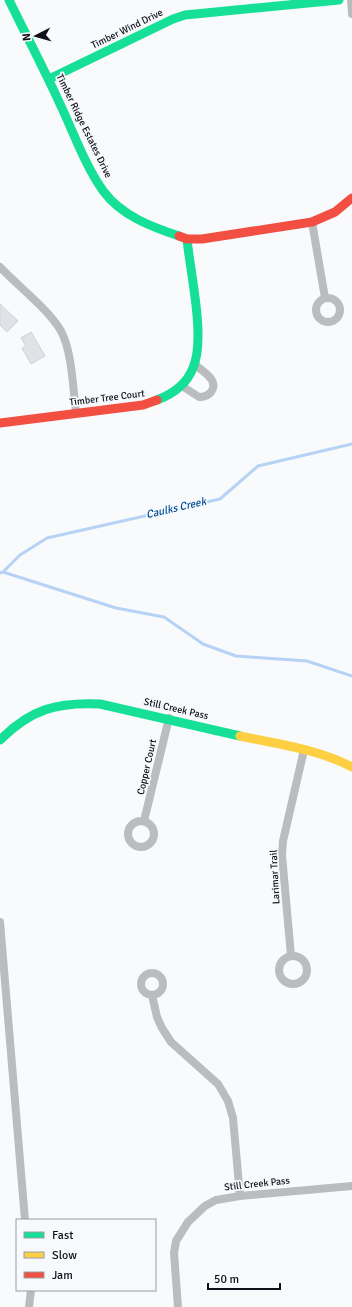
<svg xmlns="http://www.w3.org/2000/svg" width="352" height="1307" font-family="Signika,sans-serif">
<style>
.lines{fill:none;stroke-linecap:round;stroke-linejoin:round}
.stream{stroke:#b6d3f6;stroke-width:3}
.building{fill:#dfe2e7;stroke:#cfd2d6}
.street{stroke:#babcbe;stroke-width:8}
.fast{stroke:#16e098;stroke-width:9}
.slow{stroke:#ffcf43;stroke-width:9}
.jam{stroke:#f24e42;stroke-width:9}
.labels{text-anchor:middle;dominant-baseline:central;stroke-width:3.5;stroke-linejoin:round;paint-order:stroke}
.street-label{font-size:10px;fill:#0e1218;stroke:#f7f9fd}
.water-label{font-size:11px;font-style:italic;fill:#014d95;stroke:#f7f9fd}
</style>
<rect width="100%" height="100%" fill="#f8fafc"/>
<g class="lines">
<path class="stream" d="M3,572l113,36 48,9 39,27 33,12 71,5 45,15
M0,573l3,-1 17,-17 27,-17 173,-39 38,-33 94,-22"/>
</g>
<path class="building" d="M0,304l18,17 -11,11 -7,-7z
M31,332l14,24 -14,8 -9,-16 4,-2 -5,-8z"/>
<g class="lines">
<path class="street" d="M351,0l1,14
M312,222l13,76
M0,267c18,19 49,43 61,64 11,20 12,58 15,81
M316 310a12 12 0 1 1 24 0a12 12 0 1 1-24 0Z
M182,386l17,11c5,0 9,-1 12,-5 9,-12 -9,-21 -17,-28
M144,821l25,-103
M128 834a13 13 0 1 1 26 0a13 13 0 1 1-26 0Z
M0,922l25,298
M291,956l-9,-101 1,-14 21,-91
M279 970a14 14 0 1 1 28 0a14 14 0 1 1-28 0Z
M141 984a11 11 0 1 1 22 0a11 11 0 1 1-22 0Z
M152,995l5,22 5,11 9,14 47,42 10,17 5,17 7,78
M29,1307l2,-17
M178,1307l-4,-54 2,-12 12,-19 17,-16 11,-6 24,-4 112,-10"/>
<path class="fast" d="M9,0c17,35 35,69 51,104 13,27 26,64 44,88 18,24 48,35 75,44
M49,79l124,-60 12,-4 154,-15
M157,400c16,-6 30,-17 36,-32 13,-30 -3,-96 -6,-129
M0,740c31,-31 57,-38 100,-36l140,32"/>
<path class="slow" d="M240,736c37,8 78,13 112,31"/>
<path class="jam" d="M179,236l8,3h15l110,-17 23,-10 17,-14
M0,423l143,-18 14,-5"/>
</g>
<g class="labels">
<g class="street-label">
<text transform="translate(127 29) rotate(-26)">Timber Wind Drive</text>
<text transform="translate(84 126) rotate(64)">Timber Ridge Estates Drive</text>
<text transform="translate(107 398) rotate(-7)">Timber Tree Court</text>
<text transform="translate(176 709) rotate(13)">Still Creek Pass</text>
<text transform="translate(147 767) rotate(-77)">Copper Court</text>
<text transform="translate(275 877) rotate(-93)">Larimar Trail</text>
<text transform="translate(257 1184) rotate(-6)">Still Creek Pass</text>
</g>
<g class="water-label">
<text transform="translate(176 508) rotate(-13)">Caulks Creek</text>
</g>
</g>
<rect x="16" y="1219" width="140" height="72" fill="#f7f9fd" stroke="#9a9da1"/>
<rect x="24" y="1232" width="20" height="6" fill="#16e098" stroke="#9a9da1"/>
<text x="52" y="1239" font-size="12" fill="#0e1218">Fast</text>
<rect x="24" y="1252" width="20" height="6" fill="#ffcf43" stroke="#9a9da1"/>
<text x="52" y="1259" font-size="12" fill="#0e1218">Slow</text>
<rect x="24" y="1272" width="20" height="6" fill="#f24e42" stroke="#9a9da1"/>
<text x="52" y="1279" font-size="12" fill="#0e1218">Jam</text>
<g transform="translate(36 36) rotate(264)" stroke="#f7f9fd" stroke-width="3" paint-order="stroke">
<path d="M0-3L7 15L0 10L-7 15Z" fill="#0e1218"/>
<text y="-6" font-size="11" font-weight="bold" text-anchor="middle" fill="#0e1218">N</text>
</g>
<path d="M208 1283v6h72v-6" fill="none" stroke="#0e1218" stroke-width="2"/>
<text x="214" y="1283" font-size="12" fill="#0e1218" stroke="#f7f9fd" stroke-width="3" paint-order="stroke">50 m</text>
</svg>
